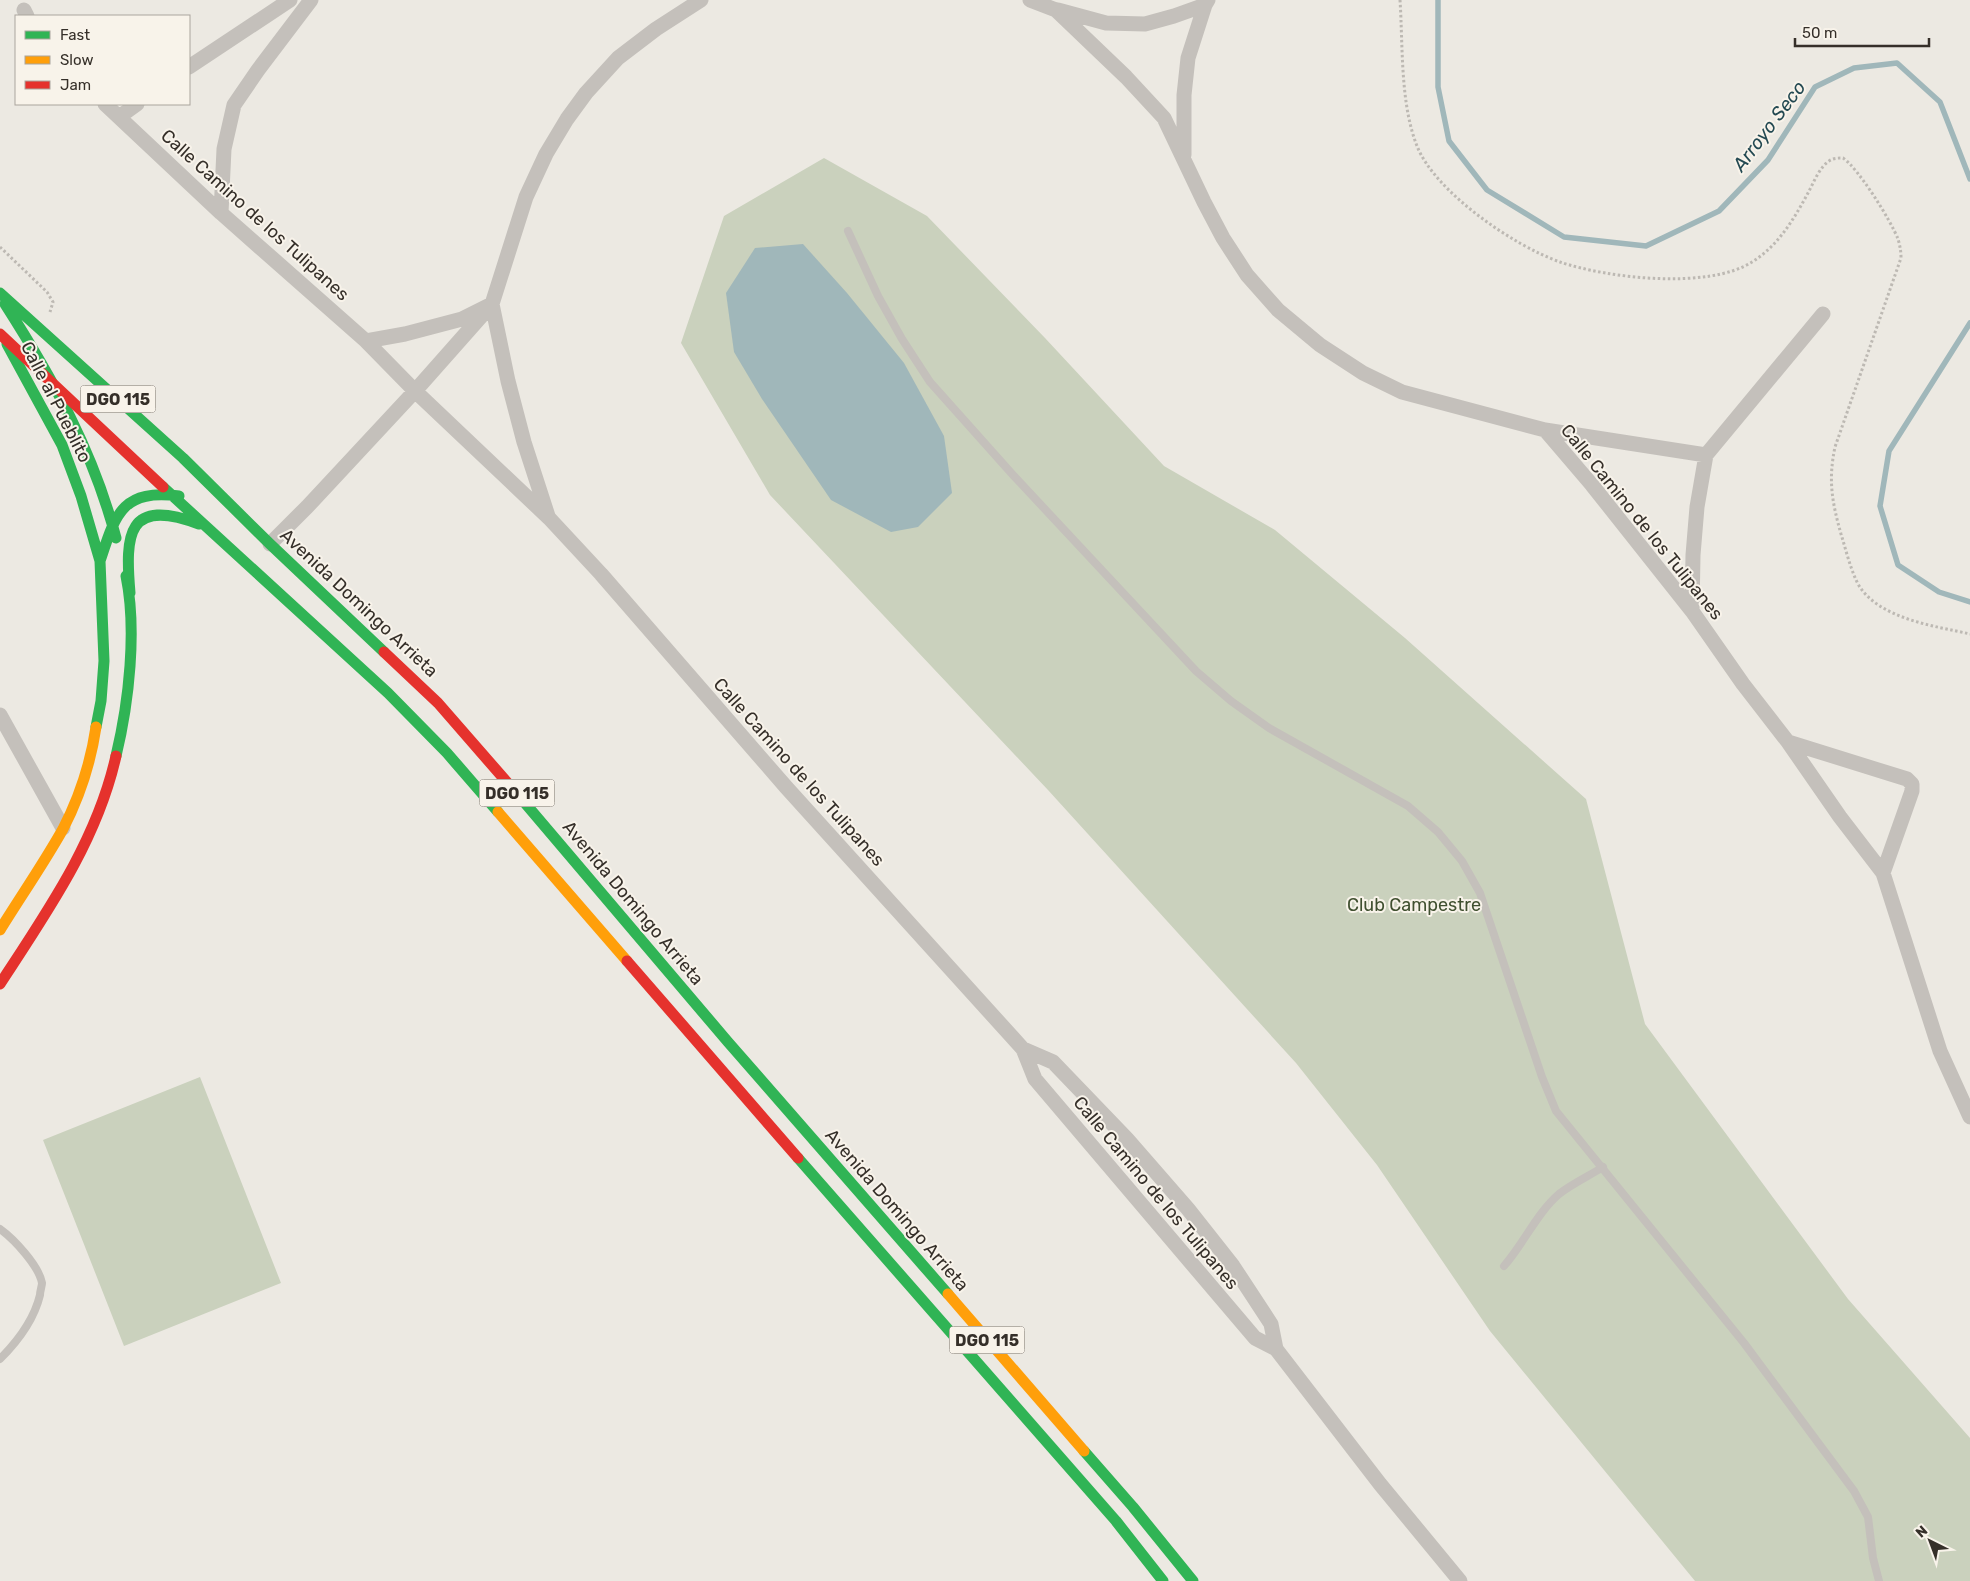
<svg xmlns="http://www.w3.org/2000/svg" width="1970" height="1581" font-family="Rubik,sans-serif">
<style>
.green{fill:#cad1bd}
.water{fill:#a0b7ba}
.lines{fill:none;stroke-linecap:round;stroke-linejoin:round}
.stream{stroke:#a0b7ba;stroke-width:5.5}
.path{stroke:#bdb9b3;stroke-width:3;stroke-dasharray:2.5 2.5;stroke-linecap:butt}
.lane{stroke:#c4c0bb;stroke-width:8}
.street{stroke:#c4c0bb;stroke-width:15}
.fast{stroke:#30b455;stroke-width:11}
.slow{stroke:#ff9f0a;stroke-width:11}
.jam{stroke:#e5322d;stroke-width:11}
.labels{text-anchor:middle;dominant-baseline:central;stroke-width:4;stroke-linejoin:round;paint-order:stroke}
.shield{fill:#f8f3ea;stroke:#706a63;stroke-width:1}
.shield-label{font-size:16px;font-weight:bold;fill:#352f29}
.street-label{font-size:18px;fill:#352f29;stroke:#f8f3ea}
.park-label{font-size:18px;fill:#405030;stroke:#f8f3ea}
.water-label{font-size:19px;font-style:italic;fill:#234952;stroke:#f8f3ea}
</style>
<rect width="100%" height="100%" fill="#ece9e2"/>
<path class="green" d="M824,158l103,58 118,122 119,128 111,64 130,108 181,161 59,225 203,275 122,139v143h-275l-205,-250 -113,-166 -81,-102 -248,-273 -278,-295 -89,-152 43,-127z
M200,1077l81,206 -157,63 -81,-206z"/>
<path class="water" d="M803,244l44,49 57,70 40,73 8,57 -34,34 -27,5 -60,-32 -69,-101 -28,-47 -8,-59 29,-45z"/>
<g class="lines">
<path class="stream" d="M1438,0v87l11,54 38,49 77,47 82,9 73,-35 49,-51 47,-73 39,-19 43,-5 43,39 30,77
M1970,323l-81,128 -9,55 18,59 41,27 31,10"/>
<path class="path" d="M1400,0c3,46 0,103 17,146 18,46 97,100 143,116 47,16 148,28 192,0 26,-16 42,-43 56,-69 6,-11 11,-25 21,-32 4,-3 9,-3 14,-3 16,11 48,63 55,81 2,7 3,12 3,19l-66,189c-7,33 -3,55 6,87 5,16 9,34 17,50 20,35 77,42 112,50
M0,247l47,45 6,10 -3,10"/>
<path class="lane" d="M848,231l30,65 24,43 28,43 83,93 183,196 35,30 38,27 139,78 30,26 24,29 18,32 62,184 14,34 188,232 110,148 14,26 5,41 6,23
M0,1229c14,10 39,37 42,54 0,3 -2,8 -2,12 -6,25 -22,46 -40,64
M1504,1266c20,-23 33,-53 55,-72 14,-11 30,-18 44,-27"/>
<path class="street" d="M1030,0l26,10 70,67 38,41 40,84 19,36 24,37 31,35 42,35 43,28 39,19 143,38 47,55 100,126 51,73 45,58 52,75 43,56 57,178 30,66
M24,10l3,6
M1058,10l48,13 39,1 29,-8 31,-11 3,-5
M189,67l101,-67
M105,104l116,109 145,128 49,50 134,127 52,56 185,213 237,262 12,30 220,259 21,11 104,135 80,97
M119,117l18,-13
M1184,155v-60l4,-37 17,-53
M221,213l3,-64 10,-44 24,-35 53,-70
M366,341l39,-7 57,-15 30,-15 16,77 16,61 24,74
M1545,430l161,25
M270,544l37,-37 108,-116 77,-87 34,-107 20,-43 21,-35 19,-26 32,-35 38,-29 45,-29
M1692,611l1,-56 4,-48 9,-52 117,-141
M0,715l63,113
M1788,742l119,37 5,5v7l-29,82
M1023,1049l30,13 74,77 61,70 45,57 38,58 5,25"/>
<path class="fast" d="M0,293l183,165 87,86 114,108
M5,304c48,75 88,147 111,234
M7,344l55,101 19,51 19,65 4,100 -3,40 -5,26
M163,487l225,206 59,60 51,59
M100,561c16,-48 22,-72 79,-65
M130,593c-5,-59 -3,-96 69,-69
M116,756c13,-54 21,-126 10,-180
M519,796l209,246 220,252
M798,1158l318,363 47,60
M1084,1451l49,56 60,74"/>
<path class="slow" d="M498,812l129,149
M0,930c21,-34 44,-67 63,-101 16,-31 28,-68 33,-102
M948,1294l136,157"/>
<path class="jam" d="M0,334l163,153
M384,652l54,51 81,93
M627,961l171,197
M0,984c47,-72 97,-143 116,-228"/>
</g>
<g class="labels">
<g class="shield">
<rect x="80.5" y="385.5" width="75" height="27" rx="4"/>
<rect x="479.5" y="779.5" width="75" height="27" rx="4"/>
<rect x="949.5" y="1326.5" width="75" height="27" rx="4"/>
</g>
<g class="shield-label">
<text x="118" y="399">DGO 115</text>
<text x="517" y="793">DGO 115</text>
<text x="987" y="1340">DGO 115</text>
</g>
<g class="street-label">
<text transform="translate(255 215) rotate(42)">Calle Camino de los Tulipanes</text>
<text transform="translate(56 402) rotate(63)">Calle al Pueblito</text>
<text transform="translate(1642 522) rotate(51)">Calle Camino de los Tulipanes</text>
<text transform="translate(359 603) rotate(43)">Avenida Domingo Arrieta</text>
<text transform="translate(799 772) rotate(48)">Calle Camino de los Tulipanes</text>
<text transform="translate(633 903) rotate(50)">Avenida Domingo Arrieta</text>
<text transform="translate(1156 1193) rotate(50)">Calle Camino de los Tulipanes</text>
<text transform="translate(897 1210) rotate(49)">Avenida Domingo Arrieta</text>
</g>
<g class="park-label">
<text x="1414" y="905">Club Campestre</text>
</g>
<g class="water-label">
<text transform="translate(1769 126) rotate(-53)">Arroyo Seco</text>
</g>
</g>
<rect x="15" y="15" width="175" height="90" fill="#f8f3ea" stroke="#aaa59d"/>
<rect x="25" y="31" width="25" height="8" fill="#30b455" stroke="#aaa59d"/>
<text x="60" y="40" font-size="15" fill="#352f29">Fast</text>
<rect x="25" y="56" width="25" height="8" fill="#ff9f0a" stroke="#aaa59d"/>
<text x="60" y="65" font-size="15" fill="#352f29">Slow</text>
<rect x="25" y="81" width="25" height="8" fill="#e5322d" stroke="#aaa59d"/>
<text x="60" y="90" font-size="15" fill="#352f29">Jam</text>
<g transform="translate(1930 1541) rotate(318)" stroke="#f8f3ea" stroke-width="4" paint-order="stroke">
<path d="M0-4L9 19L0 12L-9 19Z" fill="#352f29"/>
<text y="-8" font-size="14" font-weight="bold" text-anchor="middle" fill="#352f29">N</text>
</g>
<path d="M1795 38v8h134v-8" fill="none" stroke="#352f29" stroke-width="2.5"/>
<text x="1802" y="38" font-size="15" fill="#352f29" stroke="#f8f3ea" stroke-width="4" paint-order="stroke">50 m</text>
</svg>
